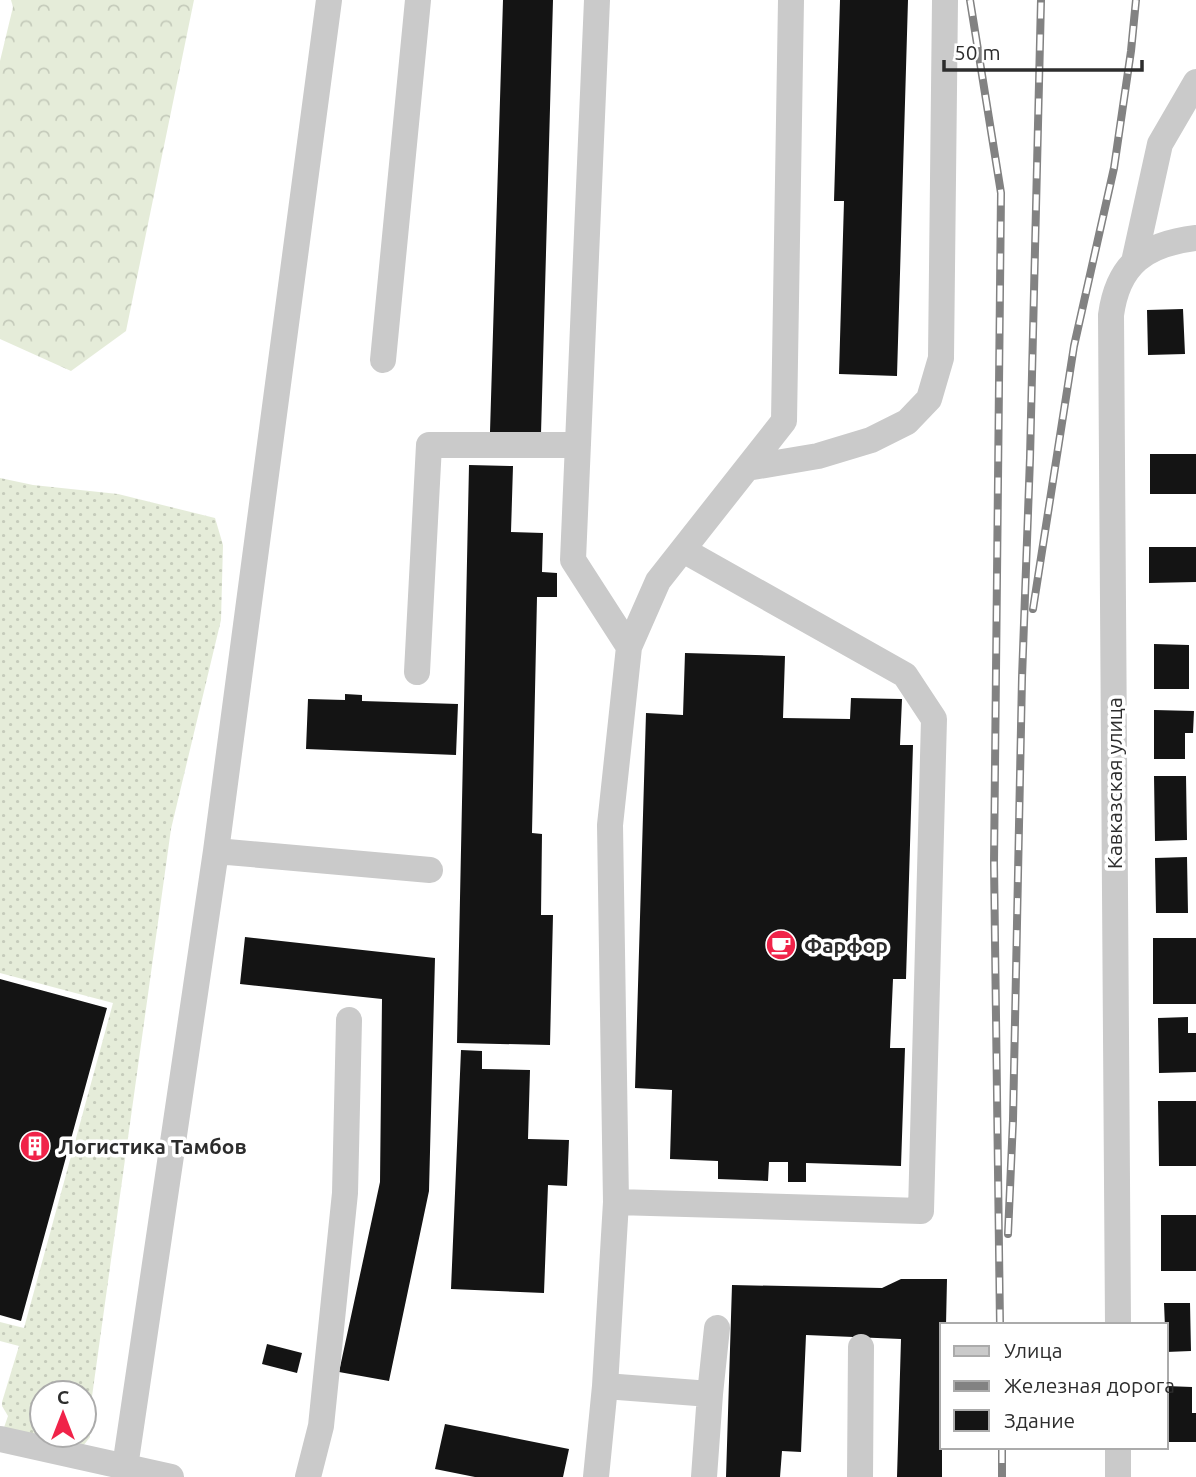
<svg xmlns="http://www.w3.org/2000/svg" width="1196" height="1477" font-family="Ubuntu,sans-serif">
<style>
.grass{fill:url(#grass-dots);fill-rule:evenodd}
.forest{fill:url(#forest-crowns)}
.building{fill:#141414}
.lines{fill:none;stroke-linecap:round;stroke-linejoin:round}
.minor{stroke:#cacaca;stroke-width:26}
.rail-casing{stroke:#828282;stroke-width:8}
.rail{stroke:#fff;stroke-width:5;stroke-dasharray:16;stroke-linecap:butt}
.labels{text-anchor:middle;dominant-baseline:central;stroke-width:7;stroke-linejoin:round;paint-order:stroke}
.street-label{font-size:21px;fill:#2d2d2d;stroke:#fff}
.poi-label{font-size:21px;font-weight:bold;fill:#2d2d2d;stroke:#fff;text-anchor:start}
</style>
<defs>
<pattern id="grass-dots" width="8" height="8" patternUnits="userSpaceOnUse" patternTransform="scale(1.75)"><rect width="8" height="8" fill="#e5ecd9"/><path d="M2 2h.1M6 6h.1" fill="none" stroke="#c5cbbb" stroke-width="1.8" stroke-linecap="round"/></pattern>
<pattern id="forest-crowns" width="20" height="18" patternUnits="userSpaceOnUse" patternTransform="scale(1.75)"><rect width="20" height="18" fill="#e5ecd9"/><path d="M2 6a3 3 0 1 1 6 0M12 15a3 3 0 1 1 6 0" fill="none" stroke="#c5cbbb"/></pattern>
</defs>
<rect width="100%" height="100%" fill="#fff"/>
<path class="grass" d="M0,478l33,7 85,9 97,24 8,27 -2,75 -50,209 -82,589 1,19 -7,9 -82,-10 7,-20 -6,-10v-4l17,-56 -19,-5v-19l24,6 89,-325 -113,-30zM42,1393h42v42h-42z"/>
<path class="forest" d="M11,0h183l-68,331 -55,40 -71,-32v-278l13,-54z"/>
<path class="building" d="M503,0h50l-12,434 -51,-2z
M840,0h68l-11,376 -58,-2 5,-173h-10z
M1183,309l2,45 -37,1 -1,-45z
M1150,454h46v40h-46z
M469,465l44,1 -2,66 32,1 -1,39 15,1v24h-20l-5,236 10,1 -1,81h12l-3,130 -93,-2z
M1149,547h47v35l-47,1z
M1154,644l35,1v44h-35z
M685,653l100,3 -2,62 67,1 1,-21 51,1 -2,46h13l-7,234h-13l-3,69h15l-4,118 -95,-3v19h-18v-20h-19l-1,19 -50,-2v-18l-48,-2 2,-69 -37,-2 11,-375 37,2z
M345,694l17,1v6l96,3 -2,51 -150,-6 2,-50 37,1z
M1154,710l40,1 -1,22h-8v26h-31z
M1154,776h32l1,64 -32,1z
M1187,857l1,56h-32l-1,-55z
M245,937l190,21 -6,233 -40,190 -50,-9 41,-190 2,-183 -142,-15z
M1153,938h43v66h-43z
M0,979l107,29 -86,313 -21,-6z
M1188,1017v16h8v39l-37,1 -1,-55z
M461,1050l21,1v18l48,1 -2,69 41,1 -2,46 -19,-1 -4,108 -93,-4z
M1158,1101h38v65h-37z
M1161,1215h35v56h-35z
M901,1279h46l-1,46h-4v152h-45l4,-138 -95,-4 -5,117 -19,-1 -2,26h-54l6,-192 150,3z
M1164,1303h26l1,48 -25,1z
M267,1344l35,9 -5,20 -35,-9z
M1166,1386l26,1v26h4v29h-30z
M445,1424l124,25 -6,28h-88l-40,-8z"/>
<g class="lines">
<path class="minor" d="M597,0l-24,560 56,87
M1134,262l26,-118 36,-62
M383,360l35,-360
M747,468l71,-12 53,-16 36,-18 22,-23 12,-41 4,-358
M417,672l12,-227h149
M216,851l214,19
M616,1202l305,9 13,-492 -29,-44 -222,-125
M1118,1325l-7,-1010c7,-52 35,-71 85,-77
M605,1386l105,8 7,-66
M0,1439l171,38
M1118,1447v30
M125,1467l91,-616 113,-851
M308,1477l13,-51 24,-233 4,-173
M596,1477l9,-91 11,-184 -6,-377 19,-178 29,-66 126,-160 7,-421
M704,1477l6,-83
M860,1477l1,-130"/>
<g class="rail-casing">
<path id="rail" d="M970,0l31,193 -7,670 6,462
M1033,609l41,-263 40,-178 17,-117 5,-51
M1008,1234l5,-114 9,-442 8,-220 11,-458
M1002,1447v30"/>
</g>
<use href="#rail" class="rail"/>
</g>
<defs>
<g id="cafe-disc" transform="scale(1.575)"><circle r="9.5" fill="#f02349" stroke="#fff"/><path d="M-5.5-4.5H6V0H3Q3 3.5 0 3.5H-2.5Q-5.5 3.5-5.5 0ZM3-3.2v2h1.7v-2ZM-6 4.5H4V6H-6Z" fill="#fff"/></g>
<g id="building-disc" transform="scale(1.575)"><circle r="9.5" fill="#f02349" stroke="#fff"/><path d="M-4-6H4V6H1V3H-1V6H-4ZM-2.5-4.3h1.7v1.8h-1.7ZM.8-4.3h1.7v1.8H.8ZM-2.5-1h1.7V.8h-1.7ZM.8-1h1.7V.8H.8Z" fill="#fff"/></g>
</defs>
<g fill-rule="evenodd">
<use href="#cafe-disc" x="781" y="945"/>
<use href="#building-disc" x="35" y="1146"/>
</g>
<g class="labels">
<g class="street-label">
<text transform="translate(1114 783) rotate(-90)">Кавказская улица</text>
</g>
<g class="poi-label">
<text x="804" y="945">Фарфор</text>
<text x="58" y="1146">Логистика Тамбов</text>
</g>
</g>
<rect x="940" y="1323" width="228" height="126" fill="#ffffff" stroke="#ababab" stroke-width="2"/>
<rect x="954" y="1346" width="35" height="10" fill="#cacaca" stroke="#ababab" stroke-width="2"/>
<text x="1004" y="1358" font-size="21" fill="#2d2d2d">Улица</text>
<rect x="954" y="1381" width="35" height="10" fill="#828282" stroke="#ababab" stroke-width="2"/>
<text x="1004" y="1393" font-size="21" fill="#2d2d2d">Железная дорога</text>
<rect x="954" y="1410" width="35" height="21" fill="#141414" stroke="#ababab" stroke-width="2"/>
<text x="1004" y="1428" font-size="21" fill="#2d2d2d">Здание</text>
<g transform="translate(63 1414)"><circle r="33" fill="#ffffff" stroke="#ababab" stroke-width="2"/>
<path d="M0-5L12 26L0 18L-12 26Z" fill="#f02349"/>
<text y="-10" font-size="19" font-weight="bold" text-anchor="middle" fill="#2d2d2d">С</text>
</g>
<path d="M944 60v10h198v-10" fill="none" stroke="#2d2d2d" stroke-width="3.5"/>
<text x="954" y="60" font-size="21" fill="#2d2d2d" stroke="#ffffff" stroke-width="5" paint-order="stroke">50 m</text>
</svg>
